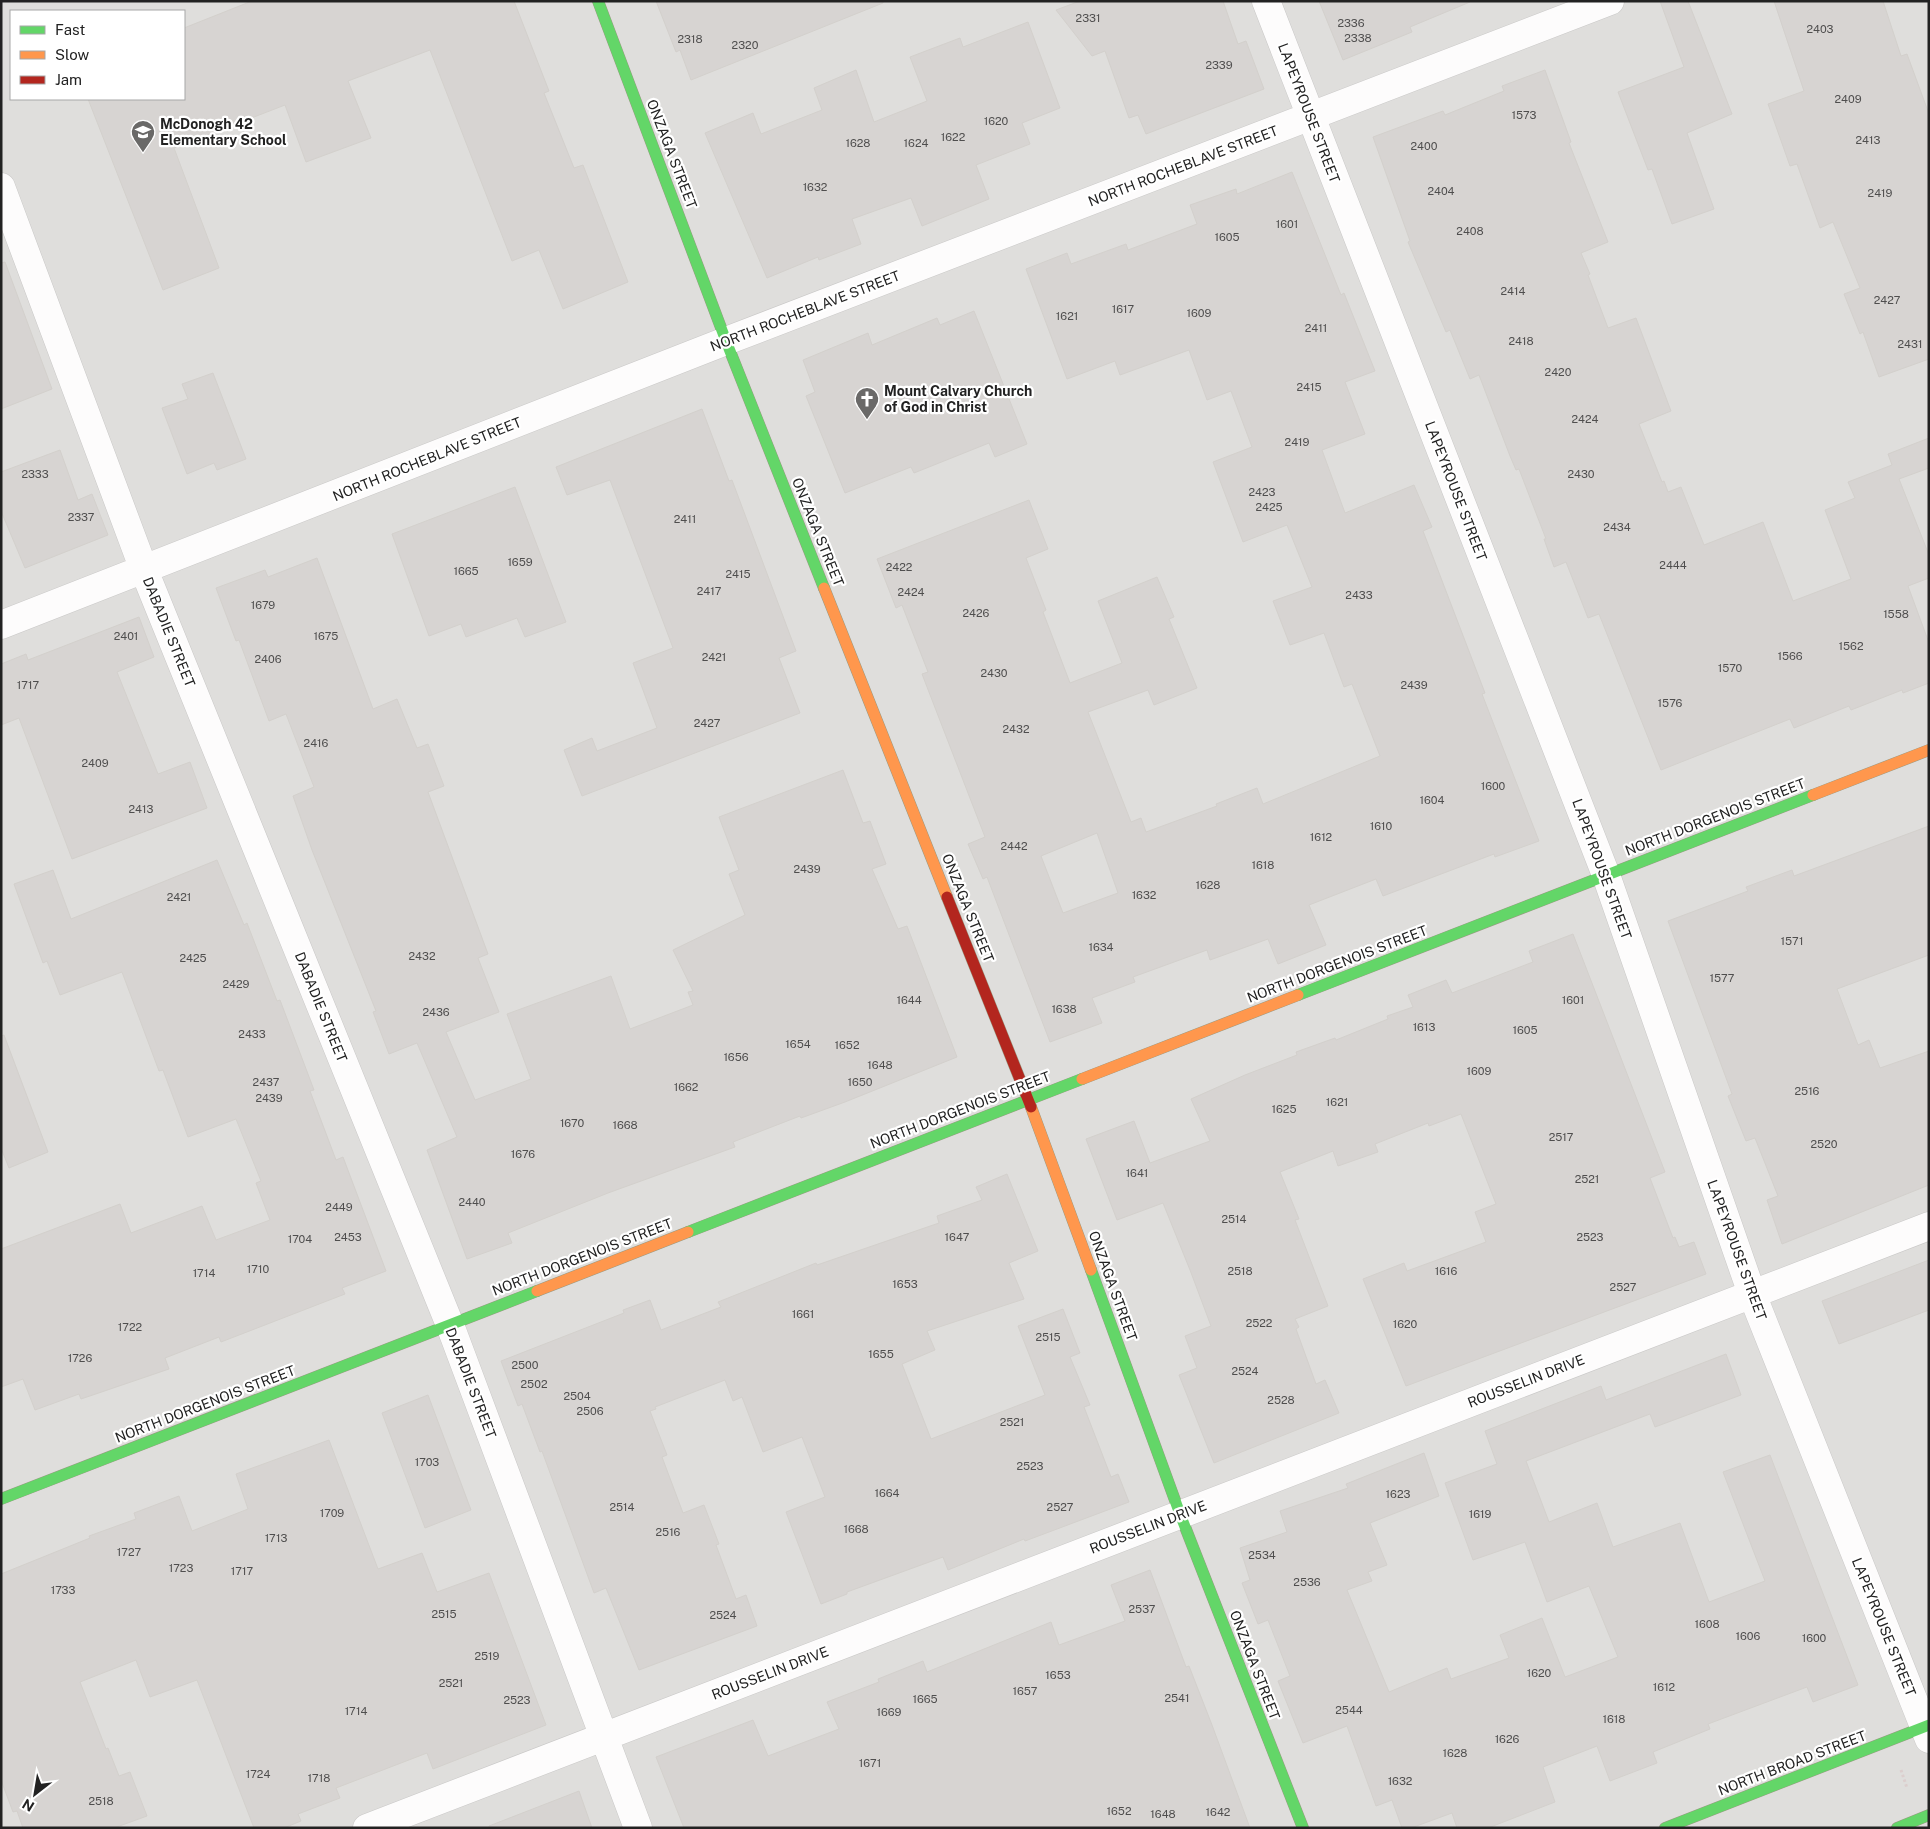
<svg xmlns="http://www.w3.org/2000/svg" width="1930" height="1829" font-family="'Public Sans',sans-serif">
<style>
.residential{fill:#dfdedc;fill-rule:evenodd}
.building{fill:#d7d4d2;stroke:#d3d0cc;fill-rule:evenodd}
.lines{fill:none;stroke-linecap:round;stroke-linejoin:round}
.street-casing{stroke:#c9c8c7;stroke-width:29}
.fast-casing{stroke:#999a82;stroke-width:12}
.slow-casing{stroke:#999a82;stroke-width:12}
.jam-casing{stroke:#999a82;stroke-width:12}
.path{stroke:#dccecd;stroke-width:3;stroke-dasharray:2.5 2.5;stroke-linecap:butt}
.street{stroke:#fdfcfc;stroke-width:28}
.fast{stroke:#63d668;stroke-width:11}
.slow{stroke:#ff974d;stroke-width:11}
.jam{stroke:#b3261e;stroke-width:11}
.labels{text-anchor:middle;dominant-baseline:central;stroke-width:4.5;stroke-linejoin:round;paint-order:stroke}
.number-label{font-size:11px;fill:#4f4e4e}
.street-label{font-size:14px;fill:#222;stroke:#fff}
.poi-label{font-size:14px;font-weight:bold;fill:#222;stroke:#fff;text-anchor:start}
</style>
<rect width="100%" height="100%" fill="#f0eeeb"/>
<path class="residential" d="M1,1h1928v1827h-1928zM11,11h173v88h-173z"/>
<path class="building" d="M252,1h262l35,90 -5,2 30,75 9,-3 45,117 -65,27 -24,-59 -27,11 -82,-211 -82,31 23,57 -65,24 -21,-57 -111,43 45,120 -56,22 -75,-191h96v-71z
M656,1h227v2l-192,77 -11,-30 -4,2z
M1080,1h143l15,43 8,-3 18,48 -118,45 -8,-19 -9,3 -24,-67 -13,5 -36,-46z
M1319,1h151v1l-60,25 2,5 -69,28z
M1660,1h28l44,113 -45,19 27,76 -42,15 -20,-55 -4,1 -30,-78 66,-25z
M1774,1h109l18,55 6,-2 22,60v245l-50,18 -16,-45 -3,2 -16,-40 16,-6 -27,-66 -13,6 -23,-64 -7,2 -22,-62 36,-13z
M1028,22l32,86 -38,15 8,21 -54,21 13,34 -67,27 -11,-28 -59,21 9,25 -42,16 -1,-3 -51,21 -62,-145 48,-20 8,21 61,-24 -8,-22 42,-18 18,52 53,-21 -17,-44 50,-19 3,9z
M1545,70l26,72 -2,1 39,99 -27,11 9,21 -2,1 20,53 28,-10 35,93 -32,13 23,58 2,-1 4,11 13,-5 23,58 59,-23 30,79 58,-22 -26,-69 30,-12 -7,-16 44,-17 -4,-11 41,-16v30l-30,11 30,76v23l-21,8 21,57v40l-26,10 -1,-3 -51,20 -2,-4 -55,22 -4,-9 -129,51 -62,-156 -11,4 -22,-56 -12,5 -10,-28h2l-27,-70 -3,1 -6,-14 -31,-81 -9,4 -20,-49 -4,2 -38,-90 2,-1 -37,-104 70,-26 2,4 59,-24 -2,-5z
M1292,172l49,123 3,-2 31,78 -30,11 20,52 -43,16 23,63 69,-28 18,42 -9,4 62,162 -3,1 57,147 -44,16 -1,-3 -111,42 -7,-17 -67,26 17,40 -48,19 -10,-25 -58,21 -3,-10 -74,27 2,5 -43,16 10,25 -52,19 -63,-165 -4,2 -15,-35 17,-7 -63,-163 6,-2 -26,-67 -6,3 -19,-49 152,-59 19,49 -22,9 20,52 -3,2 27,71 52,-20 -24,-62 59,-24 17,40 -5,2 28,69 -43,17 -6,-15 -60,22 43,110 10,-4 5,14 71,-26 -1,-2 41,-16 6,16 117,-48 -28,-72 -8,3 -20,-54 -34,12 -17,-44 39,-14 -25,-62 -44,17 -30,-80 39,-15 -21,-56 -24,9 -18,-50 -69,25 -5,-14 -48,18 -41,-110 41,-16 4,11 55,-20 2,6 69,-26 -7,-19 46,-16 1,5zM1097,833l21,60 -55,20 -22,-57z
M5,262l47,127 -51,20v-146z
M974,311l53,133 -32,13 -6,-14 -75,30 -3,-6 -66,26 -39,-97 9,-4 -12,-32 65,-27 4,12 65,-27 3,7z
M213,373l33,86 -29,11 -3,-7 -27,11 -25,-66 26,-9 -6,-15z
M702,409l27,72 3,-1 64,171 -17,7 21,55 -218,83 -18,-46 28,-12 5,13 60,-23 -24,-65 40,-15 -63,-168 -43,15 -11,-28z
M60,450l18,50 14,-6 16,41 -83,33 -24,-57v-39z
M515,487l51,135 -41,15 -8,-19 -51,19 -5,-13 -32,12 -37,-102z
M317,558l56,151 24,-10 20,49 11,-4 16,42 -16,6 60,162 -10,4 21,54 -53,20 29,68 56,-21 -24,-65 104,-38 19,53 63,-24 -5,-13 5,-1 -20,-41 72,-35 -16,-41 10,-4 -20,-53 124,-47 20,53 7,-2 16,43 -14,5 26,60 9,-3 50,131 -112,45 -44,16 -1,-2 -67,26 2,5 -127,46 -100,40 4,10 -45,16 -40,-109 30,-13 -40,-94 -28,11 -16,-42 3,-1 -64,-161 -19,-54 21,-9 -28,-73 -17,7 -30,-81 -3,1 -20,-53 49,-18 3,7z
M139,617l15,40 -37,15 41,102 32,-12 17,46 -135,51 -53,-141 -18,7v-61l25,-10 2,6z
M1929,826v129l-92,34 21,56 11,-5 11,28 49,-17v134l-147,59 -15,-44 11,-4 -23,-58 -9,3 -18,-45 4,-2 -64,-173 80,-30 -2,-4 46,-17 2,6z
M217,860l27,65 3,-2 30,78 3,-1 34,90 -4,1 26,69 7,-3 43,114 -44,17 3,6 -124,48 -2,-5 -54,21 4,11 -88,30 -2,-5 -44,16 -12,-31 -22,8v-138l119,-45 11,29 71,-27 14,34 54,-20 -14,-37 5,-2 -25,-62 -48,18 -25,-67 -4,1 -37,-99 -62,23 -13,-34 -4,2 -29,-79 39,-14 18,49z
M1573,934l92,238 -15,6 23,60 2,-1 4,10 15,-5 12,32 -300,112 -43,-107 41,-16 3,8 79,-29 -11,-30 21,-8 -35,-90 -32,12 -1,-3 -53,21 3,8 -40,14 -5,-15 -53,21 19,47 -4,1 33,86 -33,13 4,8 -3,2 20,55 9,-4 14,33 -125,50 -35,-88 18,-7 -12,-32 26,-10 -21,-56 -27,-67 -46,17 -31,-81 48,-18 16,42 60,-22 -19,-42 54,-24 52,-20 -1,-3 39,-14 1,2 52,-21 -1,-3 26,-9 -5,-12 38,-15 6,13 81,-31 -4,-11z
M4,1035l44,117 -39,16 -8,-20v-112z
M1007,1174l31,77 -29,12 15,36 -97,32 8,19 -33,14 29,75 114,-44 -27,-69 45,-17 17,44 -10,4 20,48 -6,2 27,70 7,-3 11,28 -104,39 -1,-2 -76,31 -5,-13 -96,35v2l-26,10 -35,-92 39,-15 -23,-60 -39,15 -21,-55 -9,4 -8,-21 -70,27 1,2 -6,2 17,44 -5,2 21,56 21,-8 15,39 -3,1 20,54 10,-4 11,31 -118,44 -33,-82 -12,5 -52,-142 -2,1 -18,-48 -4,2 -17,-45 123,-48 -1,-3 27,-10 11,30 60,-23 -3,-5 98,-39 1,2 122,-42 -2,-7 45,-16 -6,-13z
M1929,1260v50l-90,34 -17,-43z
M1726,1354l15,41 -86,32 -5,-13 -124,47 23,61 48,-19 16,44 67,-24 29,79 56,-21 -42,-109 47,-17 88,230 -45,17 -6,-15 -99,37 2,5 -57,23 4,11 -47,18 -13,-35 -54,21 12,35 -67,26h-31l-5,-15 -41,15h-9l-10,-28 -16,6 -29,-80 -44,17 -25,-62 12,-5 -22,-56 -10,4 -16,-41 8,-3 -10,-32 47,-16 -7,-21 68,-23 -2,-4 78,-31 15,43 -69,27 17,42 -19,7 4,9 -25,9 42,102 58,-24 4,11 58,-21 -9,-23 42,-17 23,59 53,-20 -29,-71 -42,16 -22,-60 -52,18 -28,-77 52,-19 -12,-33 116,-45 5,14z
M428,1395l43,115 -46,18 -43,-115z
M329,1440l49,129 44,-16 15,39 52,-19 57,152 -113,44 -6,-16 -91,35 4,10 -42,16 3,7 -17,7h-30l-57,-148 -47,17 -14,-37 -56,22 26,67 2,-1 11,28 11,-4 17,44 -33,12h-91l-6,-17 -4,1 -12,-32v-206l89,-36 -1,-2 47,-17 -2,-6 45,-17 13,35 56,-22 -12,-35z
M1150,1570l36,97 3,-1 23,59 38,103h-566l-28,-71 97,-37 15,36 71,-27 -12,-27 52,-20 -1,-3 45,-18 4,11 124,-50 8,23 66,-24 -14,-36z
M579,1791l13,37h-103v-2z"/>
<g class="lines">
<g class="street-casing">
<path id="street" d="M1266,1l340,874 146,419 177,445
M1,187l143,383 306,755 188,503
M1,625l725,-284 884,-340
M367,1828l1562,-602"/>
</g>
<g class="fast-casing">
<path id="fast" d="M598,1l128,340 98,247
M1298,995l515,-200
M688,1232l394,-153
M1091,1270l89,244 123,314
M1,1499l536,-208
M1665,1828l264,-103
M1897,1828l32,-13"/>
</g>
<g class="slow-casing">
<path id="slow" d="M824,588l123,309
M1813,795l116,-45
M1082,1079l216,-84
M1031,1107l60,163
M537,1291l151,-59"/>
</g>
<g class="jam-casing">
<path id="jam" d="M947,897l84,210"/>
</g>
<path class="path" d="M1901,1770l6,18"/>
<use href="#street" class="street"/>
<use href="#fast" class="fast"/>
<use href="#slow" class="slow"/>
<use href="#jam" class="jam"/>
</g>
<defs>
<g id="school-pin" transform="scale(1.25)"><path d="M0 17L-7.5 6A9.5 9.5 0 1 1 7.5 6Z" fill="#6a6968" stroke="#fff"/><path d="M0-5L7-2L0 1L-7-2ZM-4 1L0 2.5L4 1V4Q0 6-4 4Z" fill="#fff"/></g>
<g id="church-pin" transform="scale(1.25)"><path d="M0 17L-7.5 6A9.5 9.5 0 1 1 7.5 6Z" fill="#6a6968" stroke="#fff"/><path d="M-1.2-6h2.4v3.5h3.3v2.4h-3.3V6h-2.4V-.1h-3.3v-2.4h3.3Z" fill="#fff"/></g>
</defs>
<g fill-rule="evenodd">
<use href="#school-pin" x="143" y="132"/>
<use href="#church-pin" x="867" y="399"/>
</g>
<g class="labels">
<g class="number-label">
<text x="1088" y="18">2331</text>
<text x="1351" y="23">2336</text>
<text x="1820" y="29">2403</text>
<text x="1358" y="38">2338</text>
<text x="690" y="39">2318</text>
<text x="745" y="45">2320</text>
<text x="1219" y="65">2339</text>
<text x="1848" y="99">2409</text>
<text x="1524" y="115">1573</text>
<text x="996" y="121">1620</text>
<text x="953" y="137">1622</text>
<text x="1868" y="140">2413</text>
<text x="858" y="143">1628</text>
<text x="916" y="143">1624</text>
<text x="1424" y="146">2400</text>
<text x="815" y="187">1632</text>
<text x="1441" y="191">2404</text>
<text x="1880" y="193">2419</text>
<text x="1287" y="224">1601</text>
<text x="1470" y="231">2408</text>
<text x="1227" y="237">1605</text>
<text x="1513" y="291">2414</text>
<text x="1887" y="300">2427</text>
<text x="1123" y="309">1617</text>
<text x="1199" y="313">1609</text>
<text x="1067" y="316">1621</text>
<text x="1316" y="328">2411</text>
<text x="1521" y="341">2418</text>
<text x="1910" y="344">2431</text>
<text x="1558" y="372">2420</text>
<text x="1309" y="387">2415</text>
<text x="1585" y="419">2424</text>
<text x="1297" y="442">2419</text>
<text x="35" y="474">2333</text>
<text x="1581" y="474">2430</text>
<text x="1262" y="492">2423</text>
<text x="1269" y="507">2425</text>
<text x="81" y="517">2337</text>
<text x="685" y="519">2411</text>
<text x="1617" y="527">2434</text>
<text x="520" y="562">1659</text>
<text x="1673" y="565">2444</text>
<text x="899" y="567">2422</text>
<text x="466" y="571">1665</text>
<text x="738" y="574">2415</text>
<text x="709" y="591">2417</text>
<text x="911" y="592">2424</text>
<text x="1359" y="595">2433</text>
<text x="263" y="605">1679</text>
<text x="976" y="613">2426</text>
<text x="1896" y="614">1558</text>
<text x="126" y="636">2401</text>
<text x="326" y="636">1675</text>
<text x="1851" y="646">1562</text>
<text x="1790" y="656">1566</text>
<text x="714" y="657">2421</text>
<text x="268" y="659">2406</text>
<text x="1730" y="668">1570</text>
<text x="994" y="673">2430</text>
<text x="28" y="685">1717</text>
<text x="1414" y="685">2439</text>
<text x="1670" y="703">1576</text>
<text x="707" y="723">2427</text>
<text x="1016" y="729">2432</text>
<text x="316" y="743">2416</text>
<text x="95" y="763">2409</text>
<text x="1493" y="786">1600</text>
<text x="1432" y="800">1604</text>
<text x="141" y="809">2413</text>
<text x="1381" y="826">1610</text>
<text x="1321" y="837">1612</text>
<text x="1014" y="846">2442</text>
<text x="1263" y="865">1618</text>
<text x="807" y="869">2439</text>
<text x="1208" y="885">1628</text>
<text x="1144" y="895">1632</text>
<text x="179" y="897">2421</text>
<text x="1792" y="941">1571</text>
<text x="1101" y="947">1634</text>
<text x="422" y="956">2432</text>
<text x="193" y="958">2425</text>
<text x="1722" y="978">1577</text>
<text x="236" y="984">2429</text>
<text x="909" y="1000">1644</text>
<text x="1573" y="1000">1601</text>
<text x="1064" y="1009">1638</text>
<text x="436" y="1012">2436</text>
<text x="1424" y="1027">1613</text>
<text x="1525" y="1030">1605</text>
<text x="252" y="1034">2433</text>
<text x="798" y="1044">1654</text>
<text x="847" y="1045">1652</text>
<text x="736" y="1057">1656</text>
<text x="880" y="1065">1648</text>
<text x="1479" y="1071">1609</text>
<text x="266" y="1082">2437</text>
<text x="860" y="1082">1650</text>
<text x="686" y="1087">1662</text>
<text x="1807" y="1091">2516</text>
<text x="269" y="1098">2439</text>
<text x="1337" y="1102">1621</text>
<text x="1284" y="1109">1625</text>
<text x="572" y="1123">1670</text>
<text x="625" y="1125">1668</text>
<text x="1561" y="1137">2517</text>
<text x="1824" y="1144">2520</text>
<text x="523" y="1154">1676</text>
<text x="1137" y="1173">1641</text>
<text x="1587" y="1179">2521</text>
<text x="472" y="1202">2440</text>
<text x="339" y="1207">2449</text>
<text x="1234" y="1219">2514</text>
<text x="348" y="1237">2453</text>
<text x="957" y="1237">1647</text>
<text x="1590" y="1237">2523</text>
<text x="300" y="1239">1704</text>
<text x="258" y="1269">1710</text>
<text x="1240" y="1271">2518</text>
<text x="1446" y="1271">1616</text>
<text x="204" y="1273">1714</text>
<text x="905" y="1284">1653</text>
<text x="1623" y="1287">2527</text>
<text x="803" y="1314">1661</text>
<text x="1259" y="1323">2522</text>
<text x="1405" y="1324">1620</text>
<text x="130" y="1327">1722</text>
<text x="1048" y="1337">2515</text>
<text x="881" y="1354">1655</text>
<text x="80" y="1358">1726</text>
<text x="525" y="1365">2500</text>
<text x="1245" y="1371">2524</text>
<text x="534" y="1384">2502</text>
<text x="577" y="1396">2504</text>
<text x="1281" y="1400">2528</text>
<text x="590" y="1411">2506</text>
<text x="1012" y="1422">2521</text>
<text x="427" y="1462">1703</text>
<text x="1030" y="1466">2523</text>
<text x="887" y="1493">1664</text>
<text x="1398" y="1494">1623</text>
<text x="622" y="1507">2514</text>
<text x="1060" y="1507">2527</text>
<text x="332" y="1513">1709</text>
<text x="1480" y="1514">1619</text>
<text x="856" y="1529">1668</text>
<text x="668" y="1532">2516</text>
<text x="276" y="1538">1713</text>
<text x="129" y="1552">1727</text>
<text x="1262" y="1555">2534</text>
<text x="181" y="1568">1723</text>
<text x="242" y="1571">1717</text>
<text x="1307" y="1582">2536</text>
<text x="63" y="1590">1733</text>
<text x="1142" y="1609">2537</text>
<text x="444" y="1614">2515</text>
<text x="723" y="1615">2524</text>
<text x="1707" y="1624">1608</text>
<text x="1748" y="1636">1606</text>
<text x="1814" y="1638">1600</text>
<text x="487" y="1656">2519</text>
<text x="1539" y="1673">1620</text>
<text x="1058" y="1675">1653</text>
<text x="451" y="1683">2521</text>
<text x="1664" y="1687">1612</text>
<text x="1025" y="1691">1657</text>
<text x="1177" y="1698">2541</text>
<text x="925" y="1699">1665</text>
<text x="517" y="1700">2523</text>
<text x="1349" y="1710">2544</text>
<text x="356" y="1711">1714</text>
<text x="889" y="1712">1669</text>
<text x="1614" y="1719">1618</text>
<text x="1507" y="1739">1626</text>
<text x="1455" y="1753">1628</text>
<text x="870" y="1763">1671</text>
<text x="258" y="1774">1724</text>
<text x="319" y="1778">1718</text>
<text x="1400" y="1781">1632</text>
<text x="101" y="1801">2518</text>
<text x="1119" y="1811">1652</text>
<text x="1218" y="1812">1642</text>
<text x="1163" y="1814">1648</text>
</g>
<g class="street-label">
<text transform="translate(1309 113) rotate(69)">LAPEYROUSE STREET</text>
<text transform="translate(672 154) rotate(69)">ONZAGA STREET</text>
<text transform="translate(1183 166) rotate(-21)">NORTH ROCHEBLAVE STREET</text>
<text transform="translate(805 311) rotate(-21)">NORTH ROCHEBLAVE STREET</text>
<text transform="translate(427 459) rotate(-22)">NORTH ROCHEBLAVE STREET</text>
<text transform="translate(1456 491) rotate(69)">LAPEYROUSE STREET</text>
<text transform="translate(818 532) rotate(68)">ONZAGA STREET</text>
<text transform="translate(169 632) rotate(68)">DABADIE STREET</text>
<text transform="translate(1715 817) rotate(-21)">NORTH DORGENOIS STREET</text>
<text transform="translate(1602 869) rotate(70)">LAPEYROUSE STREET</text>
<text transform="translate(968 908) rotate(68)">ONZAGA STREET</text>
<text transform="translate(1337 964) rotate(-21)">NORTH DORGENOIS STREET</text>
<text transform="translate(321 1007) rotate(68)">DABADIE STREET</text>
<text transform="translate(960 1110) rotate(-21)">NORTH DORGENOIS STREET</text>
<text transform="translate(1737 1250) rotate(70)">LAPEYROUSE STREET</text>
<text transform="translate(582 1257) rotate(-21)">NORTH DORGENOIS STREET</text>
<text transform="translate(1113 1286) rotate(70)">ONZAGA STREET</text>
<text transform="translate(1526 1381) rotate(-21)">ROUSSELIN DRIVE</text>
<text transform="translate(471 1383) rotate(69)">DABADIE STREET</text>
<text transform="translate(205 1404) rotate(-21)">NORTH DORGENOIS STREET</text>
<text transform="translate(1148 1527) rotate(-21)">ROUSSELIN DRIVE</text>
<text transform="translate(1884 1627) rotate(68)">LAPEYROUSE STREET</text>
<text transform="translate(1255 1665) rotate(69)">ONZAGA STREET</text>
<text transform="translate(770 1673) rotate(-21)">ROUSSELIN DRIVE</text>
<text transform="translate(1792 1763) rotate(-21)">NORTH BROAD STREET</text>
</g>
<g class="poi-label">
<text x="160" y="124">McDonogh 42<tspan x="160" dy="16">Elementary School</tspan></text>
<text x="884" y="391">Mount Calvary Church<tspan x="884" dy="16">of God in Christ</tspan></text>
</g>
</g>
<rect width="1930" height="1829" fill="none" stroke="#222222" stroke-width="5"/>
<rect x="10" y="10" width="175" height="90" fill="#ffffff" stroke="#a7a7a7"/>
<rect x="20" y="26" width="25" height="8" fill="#63d668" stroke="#a7a7a7"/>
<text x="55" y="35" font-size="15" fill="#222222">Fast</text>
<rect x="20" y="51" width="25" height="8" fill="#ff974d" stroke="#a7a7a7"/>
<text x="55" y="60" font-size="15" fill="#222222">Slow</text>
<rect x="20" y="76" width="25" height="8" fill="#b3261e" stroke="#a7a7a7"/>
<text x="55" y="85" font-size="15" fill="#222222">Jam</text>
<g transform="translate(35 1794) rotate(211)" stroke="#ffffff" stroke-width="4" paint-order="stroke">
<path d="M0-4L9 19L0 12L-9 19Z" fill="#222222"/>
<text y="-8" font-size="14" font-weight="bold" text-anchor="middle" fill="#222222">N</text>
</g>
</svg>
